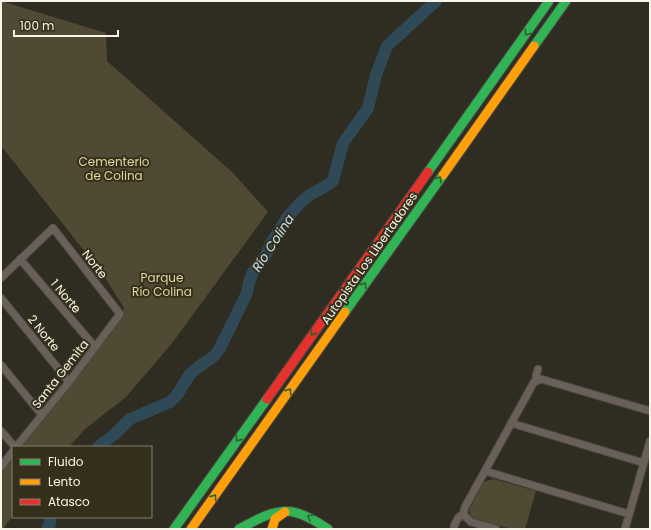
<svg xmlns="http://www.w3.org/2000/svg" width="651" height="530" font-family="Poppins,sans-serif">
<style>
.green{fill:#504933}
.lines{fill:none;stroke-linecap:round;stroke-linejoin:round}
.river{stroke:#2f4957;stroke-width:12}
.street-casing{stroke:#4a473f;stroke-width:9}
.fast-casing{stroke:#4a473f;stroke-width:11}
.slow-casing{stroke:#4a473f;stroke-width:11}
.jam-casing{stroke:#4a473f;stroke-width:11}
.street{stroke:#6a605a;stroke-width:7}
.fast{stroke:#30b455;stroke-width:9}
.slow{stroke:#ff9f0a;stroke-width:9}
.jam{stroke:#e5322d;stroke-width:9}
.oneway{stroke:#335e30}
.labels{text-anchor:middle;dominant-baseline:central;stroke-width:4;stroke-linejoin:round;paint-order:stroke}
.park-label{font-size:12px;fill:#e3d59e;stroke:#35301c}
.street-label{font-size:12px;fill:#f8f5e8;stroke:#35301c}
.water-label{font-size:13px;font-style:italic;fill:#c2e4f7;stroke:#35301c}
</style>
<rect width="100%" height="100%" fill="#2f2c22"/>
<path class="green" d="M1,1l105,32 1,28 126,112 35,39 -95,130 -47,55 -41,32 -16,18h-51l104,-132 2,-7 -20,-32 -102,-129 -1,1z
M13,454v61l-10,14h-2v-60z
M493,479l43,12 -11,38h-14l-36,-10 -4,-3 -2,-6 14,-28z"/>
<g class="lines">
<path class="river" d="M98,447l17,-13 15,-15 40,-17 7,-7 13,-21 7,-6 17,-12 5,-6 28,-57 2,-11 4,-10 13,-17 5,-12 16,-25 13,-15 8,-7 16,-9 9,-6 10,-38 25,-35 8,-33 11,-29 49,-45
M47,529l3,-5v-7"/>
<g class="street-casing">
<path id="street" d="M20,259l75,88
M1,278l52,-50 67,86 -51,68 -53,65
M1,298l68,84
M1,365l41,50
M537,380l-1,-4 2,-7
M511,423l133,40
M1,431l14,16
M1,467l12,-16
M485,471l144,43
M463,514l8,8 25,7
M454,526l4,-8 5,-4 2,-7 69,-125 7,-3 109,32
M625,529l25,-88"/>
</g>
<g class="fast-casing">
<path id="fast" d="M534,46l32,-45
M428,172l121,-171
M345,312l98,-137
M174,529l93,-130
M239,529c39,-21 50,-26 89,0"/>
</g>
<g class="slow-casing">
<path id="slow" d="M443,175l91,-129
M191,529l154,-217
M272,529l3,-10 10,-7"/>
</g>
<g class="jam-casing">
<path id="jam" d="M267,399l161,-227"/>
</g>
<use href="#street" class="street"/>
<use href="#fast" class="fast"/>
<use href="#slow" class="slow"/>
<use href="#jam" class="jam"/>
</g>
<defs><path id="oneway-chevron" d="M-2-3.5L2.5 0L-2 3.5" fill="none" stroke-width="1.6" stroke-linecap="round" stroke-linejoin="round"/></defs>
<g class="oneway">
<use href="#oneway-chevron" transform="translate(527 33) rotate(125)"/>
<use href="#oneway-chevron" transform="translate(439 179) rotate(-54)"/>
<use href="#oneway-chevron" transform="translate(364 285) rotate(-55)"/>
<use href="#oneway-chevron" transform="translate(313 333) rotate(125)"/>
<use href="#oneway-chevron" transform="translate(289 391) rotate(-55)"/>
<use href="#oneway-chevron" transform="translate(238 439) rotate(125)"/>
<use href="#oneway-chevron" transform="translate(214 497) rotate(-55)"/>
<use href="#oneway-chevron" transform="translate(310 517) rotate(-150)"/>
</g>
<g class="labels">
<g class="park-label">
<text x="114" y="161">Cementerio<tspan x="114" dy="14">de Colina</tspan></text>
<text x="162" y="277">Parque<tspan x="162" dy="14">Río Colina</tspan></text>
</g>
<g class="street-label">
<text transform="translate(369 258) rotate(-55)">Autopista Los Libertadores</text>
<text transform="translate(95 264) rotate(52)">Norte</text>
<text transform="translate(66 296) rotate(50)">1 Norte</text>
<text transform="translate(44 333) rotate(51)">2 Norte</text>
<text transform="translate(60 374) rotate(-52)">Santa Gemita</text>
</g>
<g class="water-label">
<text transform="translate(273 243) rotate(-57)">Río Colina</text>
</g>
</g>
<rect width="651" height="530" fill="none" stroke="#f8f5e8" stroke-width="4"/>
<rect x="12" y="446" width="140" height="72" fill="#35301c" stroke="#837f6e"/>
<rect x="20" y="459" width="20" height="6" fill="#30b455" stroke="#837f6e"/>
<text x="48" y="466" font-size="12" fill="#f8f5e8">Fluido</text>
<rect x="20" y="479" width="20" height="6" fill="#ff9f0a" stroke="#837f6e"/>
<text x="48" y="486" font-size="12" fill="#f8f5e8">Lento</text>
<rect x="20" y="499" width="20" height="6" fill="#e5322d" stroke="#837f6e"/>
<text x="48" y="506" font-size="12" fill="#f8f5e8">Atasco</text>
<path d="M14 30v6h104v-6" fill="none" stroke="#f8f5e8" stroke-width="2"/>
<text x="20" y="30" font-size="12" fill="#f8f5e8" stroke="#35301c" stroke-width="3" paint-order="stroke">100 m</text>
</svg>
